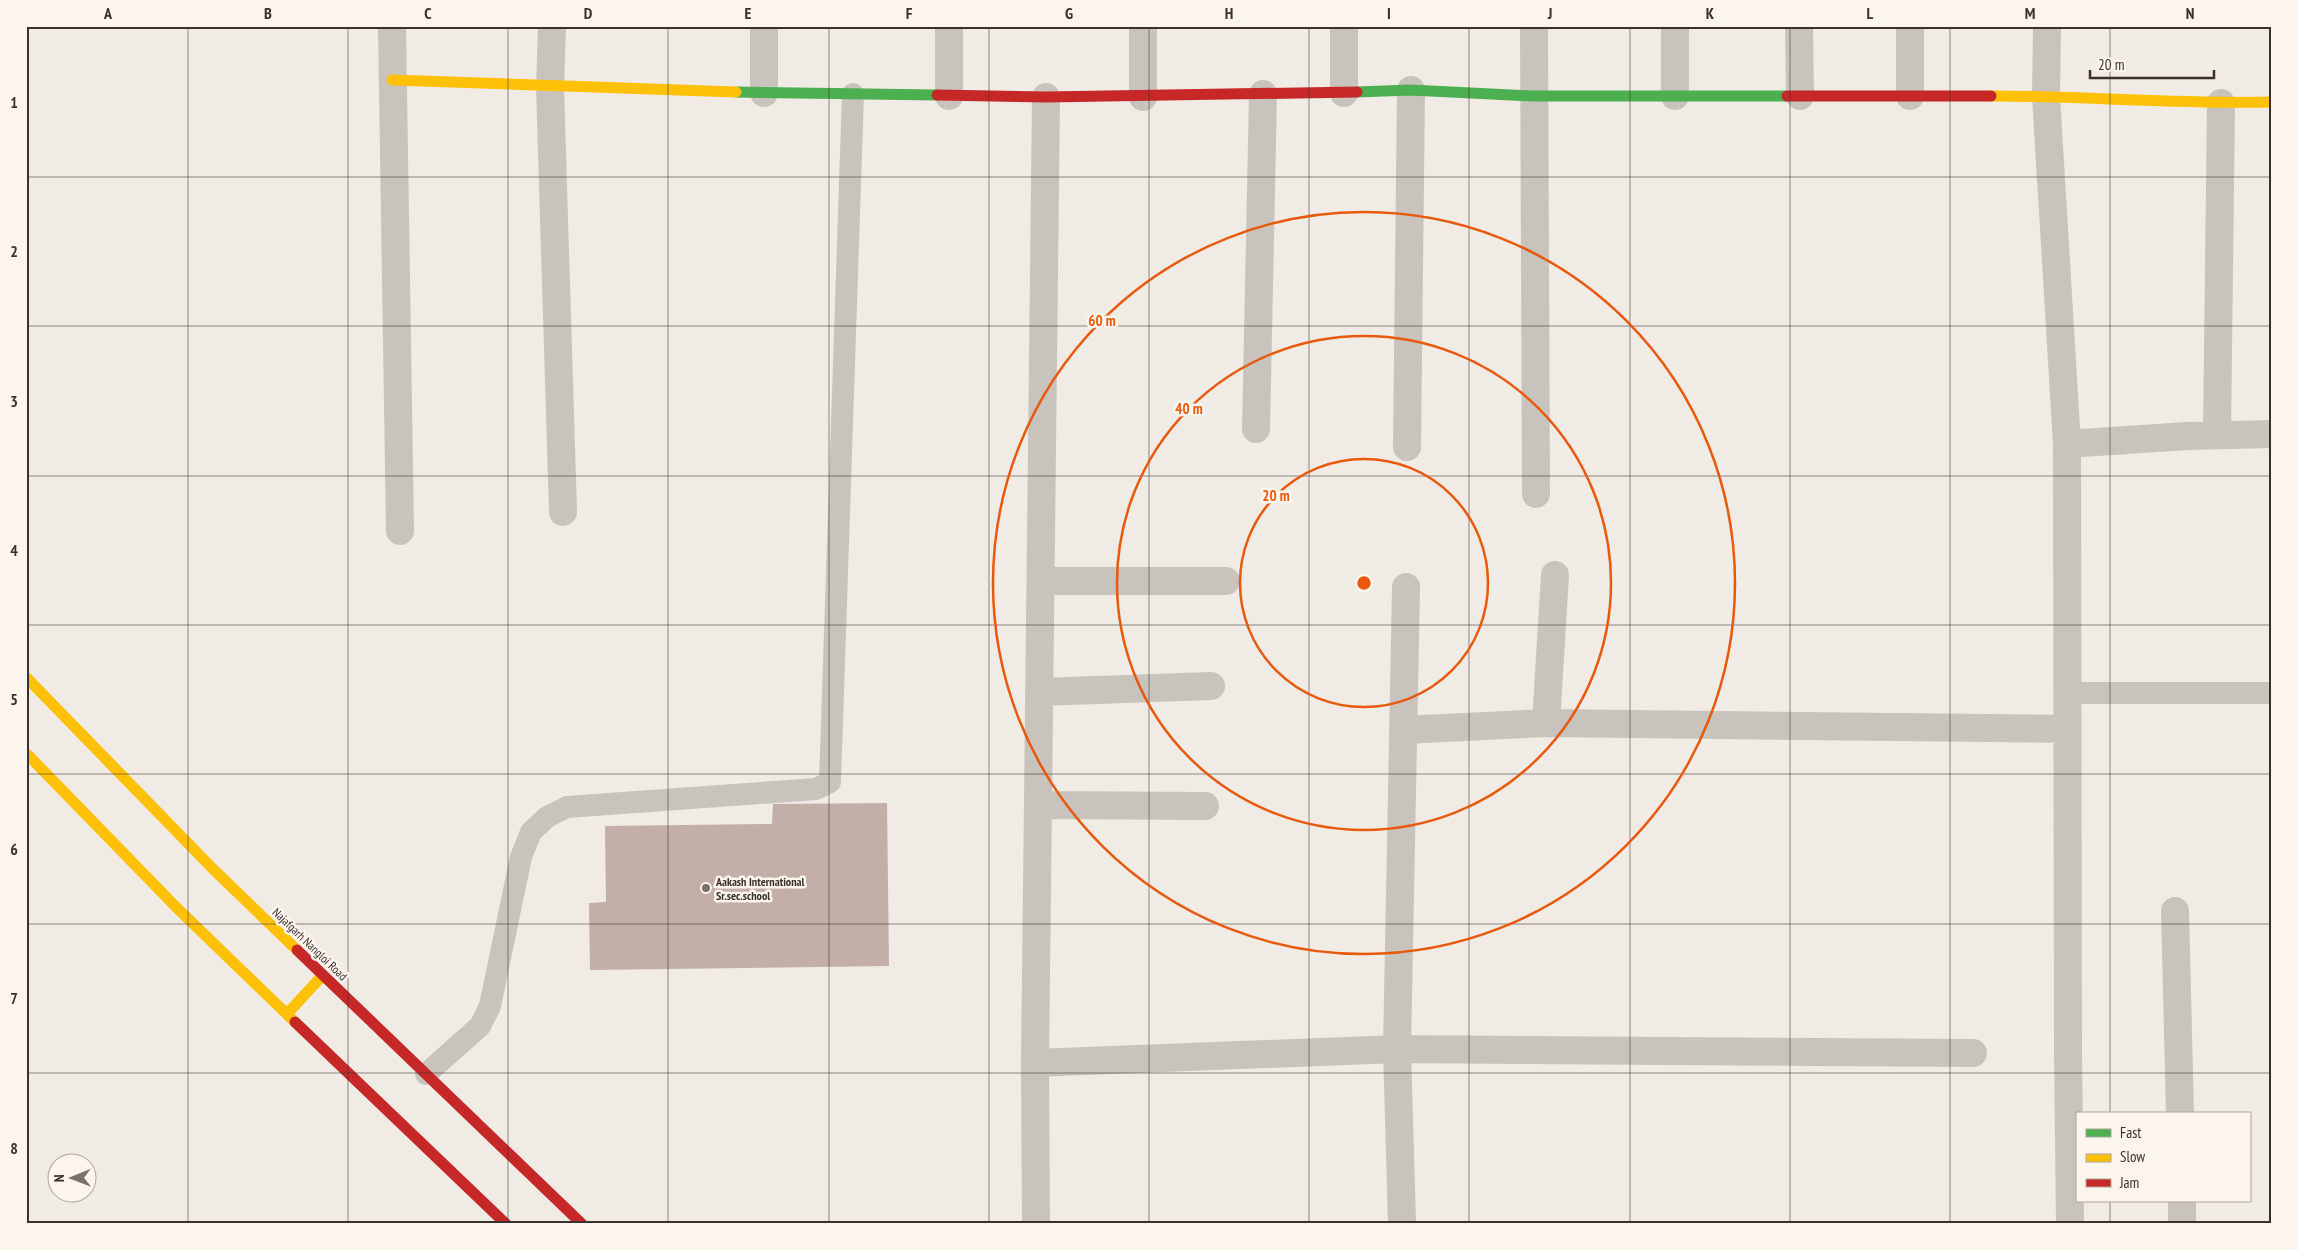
<svg xmlns="http://www.w3.org/2000/svg" width="2298" height="1250" font-family="'PT Sans Narrow',sans-serif">
<style>
.building{fill:#c3afa7}
.lines{fill:none;stroke-linecap:round;stroke-linejoin:round}
.lane{stroke:#c9c3be;stroke-width:22}
.street{stroke:#c9c3be;stroke-width:28}
.fast{stroke:#4caf50;stroke-width:11}
.slow{stroke:#ffc107;stroke-width:11}
.jam{stroke:#c62828;stroke-width:11}
.grid{fill:none;stroke:#3b302b;stroke-width:1;stroke-opacity:0.55}
.ring{fill:none;stroke:#e8590c;stroke-width:2.5}
.poi-dot{fill:#7a716c;stroke:#fbf5ee;stroke-width:2}
.labels{text-anchor:middle;dominant-baseline:central;stroke-width:5;stroke-linejoin:round;paint-order:stroke}
.poi-label{font-size:12px;font-weight:bold;fill:#3b302b;stroke:#fbf5ee;text-anchor:start}
.street-label{font-size:12px;fill:#3b302b;stroke:#fbf5ee}
.centre{fill:#e8590c;stroke:#fbf5ee;stroke-width:2.5}
.ring-label{font-size:15px;text-anchor:middle;font-weight:bold;fill:#e8590c;stroke:#fbf5ee;stroke-width:5;stroke-linejoin:round;paint-order:stroke}
.neatline{fill:none;stroke:#3b302b;stroke-width:2}
.grid-label{font-size:16px;text-anchor:middle;font-weight:bold;fill:#3b302b}
</style>
<rect width="100%" height="100%" fill="#f0ebe5"/>
<path class="building" d="M887,803l2,163 -299,4 -1,-67 17,-1 -1,-76 167,-2 1,-20z"/>
<g class="lines">
<path class="lane" d="M2067,693h205
M426,1074l54,-48 10,-20 31,-149 10,-25 16,-15 20,-10 249,-18 14,-7 23,-688"/>
<path class="street" d="M392,26l8,505
M552,26l-2,61 13,425
M949,26v70
M1143,26v71
M1344,26v67
M1534,26l2,468
M1799,26l1,70
M1910,26v70
M2047,26l-1,70 21,348 1,609 2,171
M764,93v-67
M1675,96v-70
M1256,429l7,-335
M2217,435l4,-332
M2067,444l120,-8 85,-2
M1407,447l4,-357
M1041,581h185
M1039,692l172,-6
M1546,723l9,-148
M1403,730l143,-7 521,6
M1038,805l167,1
M2175,911l5,203
M1035,1063l362,-14 576,4
M2182,1201v23
M1036,1224l-1,-161 11,-966
M1402,1224l-5,-175 9,-462"/>
<path class="fast" d="M736,92l201,3
M1357,92l54,-2 122,6h254"/>
<path class="slow" d="M392,80l344,12
M1991,96c94,0 187,8 281,6
M26,677l188,193 83,80
M26,753l151,155 118,114
M287,1014l35,-38"/>
<path class="jam" d="M937,95l109,2 311,-5
M1787,96h204
M297,950l285,274
M295,1022l211,202"/>
</g>
<path class="grid" d="M188,26v1198M348,26v1198M508,26v1198M668,26v1198M829,26v1198M989,26v1198M1149,26v1198M1309,26v1198M1469,26v1198M1630,26v1198M1790,26v1198M1950,26v1198M2110,26v1088M26,177h2246M26,326h2246M26,476h2246M26,625h2246M26,774h2246M26,924h2246M26,1073h2246M2110,1201v23"/>
<g class="ring">
<circle cx="1364" cy="583" r="124"/>
<circle cx="1364" cy="583" r="247"/>
<circle cx="1364" cy="583" r="371"/>
</g>
<circle class="poi-dot" cx="706" cy="888" r="5"/>
<g class="labels">
<g class="poi-label">
<text x="716" y="881">Aakash International<tspan x="716" dy="14">Sr.sec.school</tspan></text>
</g>
<g class="street-label">
<text transform="translate(310 944) rotate(44)">Najafgarh Nangloi Road</text>
</g>
</g>
<circle cx="1364" cy="583" r="8" class="centre"/>
<g class="ring-label">
<text x="1102" y="326">60 m</text>
<text x="1189" y="414">40 m</text>
<text x="1276" y="501">20 m</text>
</g>
<rect width="2298" height="1250" fill="none" stroke="#fbf5ee" stroke-width="55"/>
<rect x="2076" y="1112" width="175" height="90" fill="#fbf5ee" stroke="#aea6a0"/>
<rect x="2086" y="1129" width="25" height="8" fill="#4caf50" stroke="#aea6a0"/>
<text x="2120" y="1138" font-size="15" fill="#3b302b">Fast</text>
<rect x="2086" y="1154" width="25" height="8" fill="#ffc107" stroke="#aea6a0"/>
<text x="2120" y="1162" font-size="15" fill="#3b302b">Slow</text>
<rect x="2086" y="1179" width="25" height="8" fill="#c62828" stroke="#aea6a0"/>
<text x="2120" y="1188" font-size="15" fill="#3b302b">Jam</text>
<g transform="translate(72 1178) rotate(269)"><circle r="24" fill="#fbf5ee" stroke="#aea6a0"/>
<path d="M0-4L9 19L0 12L-9 19Z" fill="#7a716c"/>
<text y="-8" font-size="14" font-weight="bold" text-anchor="middle" fill="#3b302b">N</text>
</g>
<path d="M2090 70v8h124v-8" fill="none" stroke="#3b302b" stroke-width="2.5"/>
<text x="2098" y="70" font-size="15" fill="#3b302b" stroke="#fbf5ee" stroke-width="4" paint-order="stroke">20 m</text>
<rect x="28" y="28" width="2242" height="1194" class="neatline"/>
<g class="grid-label">
<text x="108" y="19">A</text>
<text x="268" y="19">B</text>
<text x="428" y="19">C</text>
<text x="588" y="19">D</text>
<text x="748" y="19">E</text>
<text x="909" y="19">F</text>
<text x="1069" y="19">G</text>
<text x="1229" y="19">H</text>
<text x="1389" y="19">I</text>
<text x="1550" y="19">J</text>
<text x="1710" y="19">K</text>
<text x="1870" y="19">L</text>
<text x="2030" y="19">M</text>
<text x="2190" y="19">N</text>
<text x="14" y="108">1</text>
<text x="14" y="257">2</text>
<text x="14" y="407">3</text>
<text x="14" y="556">4</text>
<text x="14" y="705">5</text>
<text x="14" y="855">6</text>
<text x="14" y="1004">7</text>
<text x="14" y="1154">8</text>
</g>
</svg>
